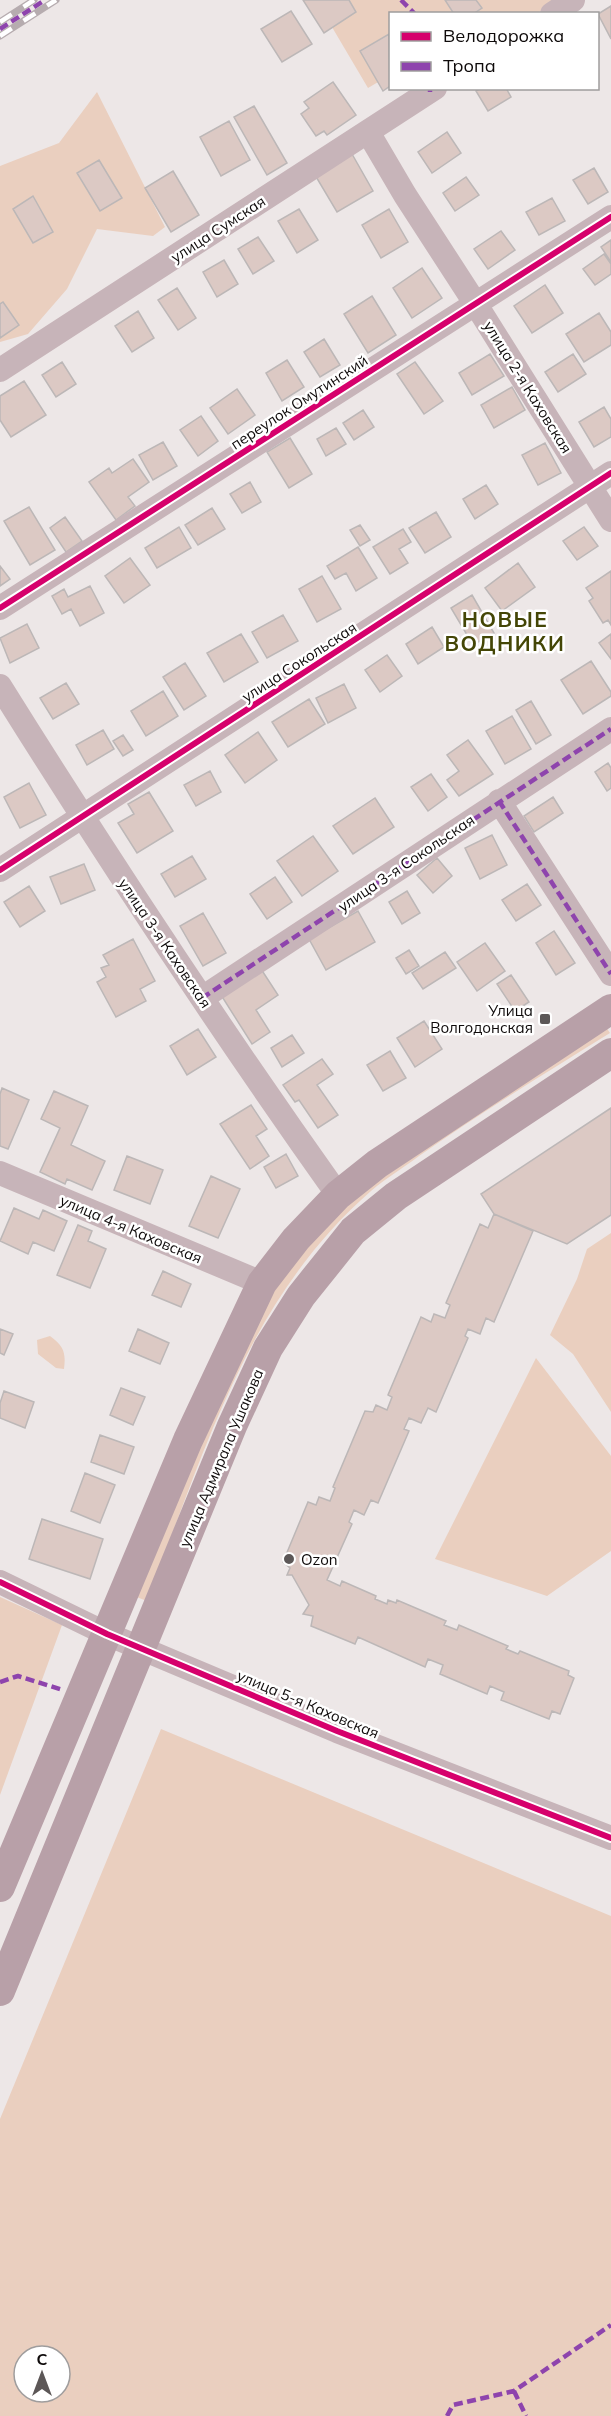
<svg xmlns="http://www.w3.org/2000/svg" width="611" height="2416" font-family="Mulish,sans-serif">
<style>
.green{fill:#eacfbf;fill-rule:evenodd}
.building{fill:#dcc9c4;stroke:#bcb7b7;stroke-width:1.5}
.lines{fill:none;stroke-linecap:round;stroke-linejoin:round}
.minor{stroke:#c7b4b9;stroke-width:24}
.major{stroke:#b8a0a8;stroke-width:30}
.rail-casing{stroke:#b6acaf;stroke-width:7}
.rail{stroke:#fff;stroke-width:4.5;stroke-dasharray:14;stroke-linecap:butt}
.quiet{stroke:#8e44ad;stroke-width:4.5;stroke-dasharray:9 4.5;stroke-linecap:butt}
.cycleway-casing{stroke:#fff;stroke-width:10}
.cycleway{stroke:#d6006c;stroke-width:6}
.poi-dot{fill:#5c5757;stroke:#fff;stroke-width:2}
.labels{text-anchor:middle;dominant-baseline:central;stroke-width:5;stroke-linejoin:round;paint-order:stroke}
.street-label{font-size:15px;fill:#0e0a0a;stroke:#fff}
.poi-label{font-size:15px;fill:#0e0a0a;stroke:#fff;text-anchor:end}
.district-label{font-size:21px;font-weight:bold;letter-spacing:1.5px;fill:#444606;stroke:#fff}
</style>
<rect width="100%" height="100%" fill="#ede7e7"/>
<path class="green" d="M316,0h237l-15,13 -148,1v61l-22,13z
M97,92l68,135 -12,9 -56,-7 -30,60 -39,45 -28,8v-176l59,-23z
M606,1027l4,6c-64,40 -129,79 -191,123 -16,12 -33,22 -48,35 -124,108 -167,262 -224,410l-13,-5 122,-280 40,-57 33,-36 37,-34z
M611,1233v179l-38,-58 -23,-19 27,-56 10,-30z
M50,1336c14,10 16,17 14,33l-8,-1 -18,-14 -1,-14z
M536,1358l75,98v95l-64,45 -112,-37z
M0,1597l62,28 -62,170z
M161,1729l450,187v500h-611v-297zM24,2356h36v36h-36z"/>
<path class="building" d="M303,0h46l7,12 -32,21z
M445,0h31l6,8 -9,6h-19z
M611,6v33l-13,-25z
M291,11l21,33 -30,18 -21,-33z
M389,34l1,52 -7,5 -23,-40z
M333,82l23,33 -29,20 -3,-4 -8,5 -15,-22 8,-6 -5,-6z
M481,88h25l5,9 -23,14 -12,-20z
M254,106l33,57 -20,12 -33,-58z
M229,121l21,39 -29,16 -21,-39z
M447,132l14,21 -29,20 -14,-21z
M352,154l21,37 -36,21 -22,-37z
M99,160l23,38 -22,13 -23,-38z
M594,168l14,24 -20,12 -15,-24z
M173,171l26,44 -28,17 -26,-44z
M466,177l13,18 -24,16 -12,-18z
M33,196l20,36 -20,11 -20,-34z
M552,198l13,23 -26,14 -13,-23z
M299,209l19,31 -21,13 -19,-32z
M389,209l19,33 -27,16 -19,-33z
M501,231l14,19 -27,19 -14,-20z
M258,237l16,24 -21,13 -15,-25z
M611,240v22l-10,-15z
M604,254l7,10v10l-16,11 -12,-16z
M224,260l14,24 -21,13 -14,-25z
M422,268l20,30 -30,20 -19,-30z
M545,285l18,28 -31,20 -18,-27z
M177,288l19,30 -18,12 -20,-30z
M372,296l24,39 -28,18 -24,-39z
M3,302l16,23 -19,13v-34z
M138,311l16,27 -22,14 -17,-26z
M599,313l12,19v13l-27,17 -18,-28z
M324,339l16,26 -20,12 -16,-25z
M490,354l14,22 -32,19 -13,-22z
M573,354l13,20 -28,18 -13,-20z
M287,360l17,27 -22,14 -16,-28z
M62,362l14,22 -20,13 -14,-22z
M415,362l28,39 -19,13 -27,-40z
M24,381l22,34 -35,22 -11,-17v-24z
M512,387l13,23 -31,18 -13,-23z
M237,389l18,26 -27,19 -18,-26z
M604,407l7,12v18l-17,10 -15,-25z
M363,410l11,17 -20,13 -11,-17z
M201,416l17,25 -20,15 -18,-26z
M336,428l10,16 -20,12 -9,-17z
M290,438l22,36 -23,14 -22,-36z
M163,442l14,24 -24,14 -14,-25z
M545,443l16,30 -23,12 -16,-30z
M133,459l16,23 -21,15 7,9 -19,14 -27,-38 20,-14 3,5z
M250,482l11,20 -19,11 -12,-19z
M486,485l12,19 -23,15 -12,-20z
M29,507l26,43 -25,15 -26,-44z
M212,508l13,21 -27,16 -13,-20z
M436,512l15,25 -26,16 -16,-25z
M65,517l17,24 -16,11 -16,-24z
M360,525l10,15 -10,6 -10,-16z
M179,527l12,21 -34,20 -12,-20z
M584,527l14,19 -21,14 -14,-19z
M403,529l8,13 -12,7 9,14 -18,11 -17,-27z
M358,547l19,31 -21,13 -10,-18 -11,6 -8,-13z
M130,558l20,27 -26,18 -19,-27z
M518,563l17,24 -33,24 -17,-23z
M0,566l10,13 -10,7z
M611,571v54l-3,-5 -5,3 -14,-22 4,-3 -7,-10z
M322,576l19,33 -24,13 -18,-33z
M90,586l14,27 -24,13 -9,-17 -9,5 -10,-18 12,-7 4,8z
M472,595l22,38 -21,12 -22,-37z
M283,615l15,26 -31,17 -15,-26z
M27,624l12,24 -29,15 -10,-25z
M432,627l12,20 -26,17 -12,-20z
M241,634l17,28 -34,20 -17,-29z
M611,634v25l-12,-16z
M387,655l15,21 -22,16 -15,-22z
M591,661l20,31v4l-28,18 -22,-34z
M185,663l21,33 -22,14 -21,-33z
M66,683l13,21 -26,15 -13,-21z
M344,684l12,24 -28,15 -12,-25z
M163,691l15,25 -32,20 -15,-25z
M309,699l16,25 -37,23 -16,-25z
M531,701l20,34 -15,9 -20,-34z
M512,716l19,33 -26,15 -19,-33z
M103,730l11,19 -27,16 -11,-20z
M258,732l19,28 -32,23 -20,-28z
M123,735l10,15 -10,6 -10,-15z
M468,740l25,34 -34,22 -12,-16 12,-9 -12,-16z
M608,763l3,5v20l-4,3 -12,-19z
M210,771l11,21 -25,14 -12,-21z
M431,774l16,23 -19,14 -17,-24z
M29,783l17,32 -26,13 -16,-31z
M149,792l24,39 -36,22 -19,-30 16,-9 -6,-10z
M553,797l10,16 -29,19 -10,-16z
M375,798l19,29 -41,27 -20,-28z
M492,835l15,30 -27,14 -15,-31z
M313,836l25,35 -36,25 -25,-35z
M192,856l14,23 -31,18 -14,-23z
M437,858l15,18 -19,17 -16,-18z
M84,864l11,26 -34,14 -11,-27z
M275,877l17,25 -25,17 -17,-25z
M527,884l14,21 -25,16 -14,-21z
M29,886l16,25 -25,16 -16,-25z
M407,891l13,22 -18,11 -13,-22z
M358,911l17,31 -49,28 -17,-31z
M203,913l23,40 -23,13 -23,-40z
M554,931l21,32 -19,12 -20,-32z
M133,939l22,42 -15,8 6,12 -30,16 -19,-35 9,-5 -5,-9 8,-3 -6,-10z
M485,943l20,28 -28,20 -20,-29z
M409,950l10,16 -13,8 -10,-16z
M445,952l11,16 -33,21 -11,-16z
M261,969l17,26 -22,15 14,22 -18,12 -31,-49z
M511,975l18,27 -14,9 -18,-27z
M424,1021l18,28 -27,18 -18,-29z
M198,1029l18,28 -29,18 -17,-29z
M292,1035l12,18 -22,14 -11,-19z
M390,1051l16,27 -23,13 -16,-26z
M322,1059l11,15 -16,11 21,30 -20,13 -19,-28 -4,2 -12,-17z
M2,1088l27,12 -21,49 -8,-3v-52z
M54,1091l34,15 -17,39 34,16 -13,29 -25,-11 -2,5 -25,-12 20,-44 -19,-9z
M251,1105l16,24 -11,7 13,20 -19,13 -30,-45z
M611,1108v107l-44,29 -73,-30 -13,-20z
M286,1154l12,22 -22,12 -12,-21z
M127,1156l36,14 -13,34 -36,-14z
M211,1176l29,13 -22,49 -29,-12z
M14,1208l25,11 4,-9 24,11 -13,30 -21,-9 -5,12 -28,-13z
M494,1214l39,17 -39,91 -8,-4 -6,16 -12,-5 -3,7 3,2 -32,74 -8,-4 -7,15 -12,-5 -5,11 5,2 -31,72 -7,-3 -7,15 -10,-5 -5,12 3,2 -25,56 13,6 2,-5 34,15 -1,3 12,5 1,-4 8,3 1,-3 49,21 -2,4 13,5 2,-5 49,21 -2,3 12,5 2,-3 49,20 -1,4 6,3 -14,36 -8,-3 -3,8 -48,-19 3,-8 -14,-6 -3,8 -47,-20 3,-9 -15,-6 -3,8 -67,-30 -3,7 -44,-18 2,-10 -10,-2 6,-9 -17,-30h-5l3,-7 -7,-6 25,-60 8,3 3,-8 11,4 5,-13 -2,-1 32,-76 8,1 3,-7 11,5 5,-13 -4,-2 33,-78 10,5 3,-8 11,4 5,-13 -4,-2 34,-79 8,4z
M78,1225l14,6 -4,10 18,8 -16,39 -33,-13z
M163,1271l28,13 -10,23 -29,-12z
M0,1329l13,5 -9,21 -4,-2z
M138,1329l31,14 -9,21 -31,-13z
M121,1388l24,9 -12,28 -23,-10z
M4,1391l30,11 -9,26 -25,-10v-15z
M100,1435l34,12 -10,27 -33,-12z
M85,1473l30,12 -15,38 -29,-12z
M42,1519l61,20 -13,40 -61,-20z"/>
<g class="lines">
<path class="minor" d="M552,14l21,-14
M368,132l37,63 70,108 136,217
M0,370l435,-282
M0,608l611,-391
M0,686c108,173 220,343 338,509
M499,801l112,173
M0,870l611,-397
M202,998l409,-269
M0,1173l262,110
M0,1582l107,52 230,97 274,107"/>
<path class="major" d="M0,1887l188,-447 74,-157 34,-44 42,-44 39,-31 234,-155
M0,1991l232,-565 36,-78 33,-52 52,-65 43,-35 215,-143"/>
<g class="rail-casing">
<path id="rail" d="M0,22l34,-22
M0,36l56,-36"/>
</g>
<use href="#rail" class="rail"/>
<path class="quiet" d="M401,0l14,14
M0,29l45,-29
M430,88v4
M499,801l112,173
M202,998l409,-269
M0,1682l18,-6 45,14
M514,2391l12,25
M447,2416l6,-11 61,-14 97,-66"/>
<g class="cycleway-casing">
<path id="cycleway" d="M0,608l611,-391
M0,870l611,-397
M0,1582l107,52 230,97 274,107"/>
</g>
<use href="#cycleway" class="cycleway"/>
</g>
<g class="poi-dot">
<rect x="539" y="1013" width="12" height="12" rx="3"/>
<circle cx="289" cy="1559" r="6"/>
</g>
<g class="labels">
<g class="street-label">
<text transform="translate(218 229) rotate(-33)">улица Сумская</text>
<text transform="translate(528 387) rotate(58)">улица 2-я Каховская</text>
<text transform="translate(299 402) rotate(-33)">переулок Омутинский</text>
<text transform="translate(299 662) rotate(-33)">улица Сокольская</text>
<text transform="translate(406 863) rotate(-34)">улица 3-я Сокольская</text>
<text transform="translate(165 943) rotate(56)">улица 3-я Каховская</text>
<text transform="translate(131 1229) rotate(23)">улица 4-я Каховская</text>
<text transform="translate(221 1458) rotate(-67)">улица Адмирала Ушакова</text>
<text transform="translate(308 1704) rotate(23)">улица 5-я Каховская</text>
</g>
<g class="poi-label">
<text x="533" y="1010">Улица<tspan x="533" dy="17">Волгодонская</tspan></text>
<text x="301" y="1559" text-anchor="start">Ozon</text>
</g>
<g class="district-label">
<text x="505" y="619">НОВЫЕ<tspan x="505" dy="24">ВОДНИКИ</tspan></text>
</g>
</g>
<rect x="389" y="12" width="210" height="78" fill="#ffffff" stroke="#9f9d9d" stroke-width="1.5"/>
<rect x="401" y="32" width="30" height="9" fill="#d6006c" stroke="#9f9d9d" stroke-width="1.5"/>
<text x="443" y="42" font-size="18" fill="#0e0a0a">Велодорожка</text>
<rect x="401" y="62" width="30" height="9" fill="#8e44ad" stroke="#9f9d9d" stroke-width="1.5"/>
<text x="443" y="72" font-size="18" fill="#0e0a0a">Тропа</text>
<g transform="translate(42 2374)"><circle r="28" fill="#ffffff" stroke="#9f9d9d" stroke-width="1.5"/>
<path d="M0-4.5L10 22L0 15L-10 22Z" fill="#5c5757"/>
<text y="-9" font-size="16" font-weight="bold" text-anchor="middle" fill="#0e0a0a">С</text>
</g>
</svg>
